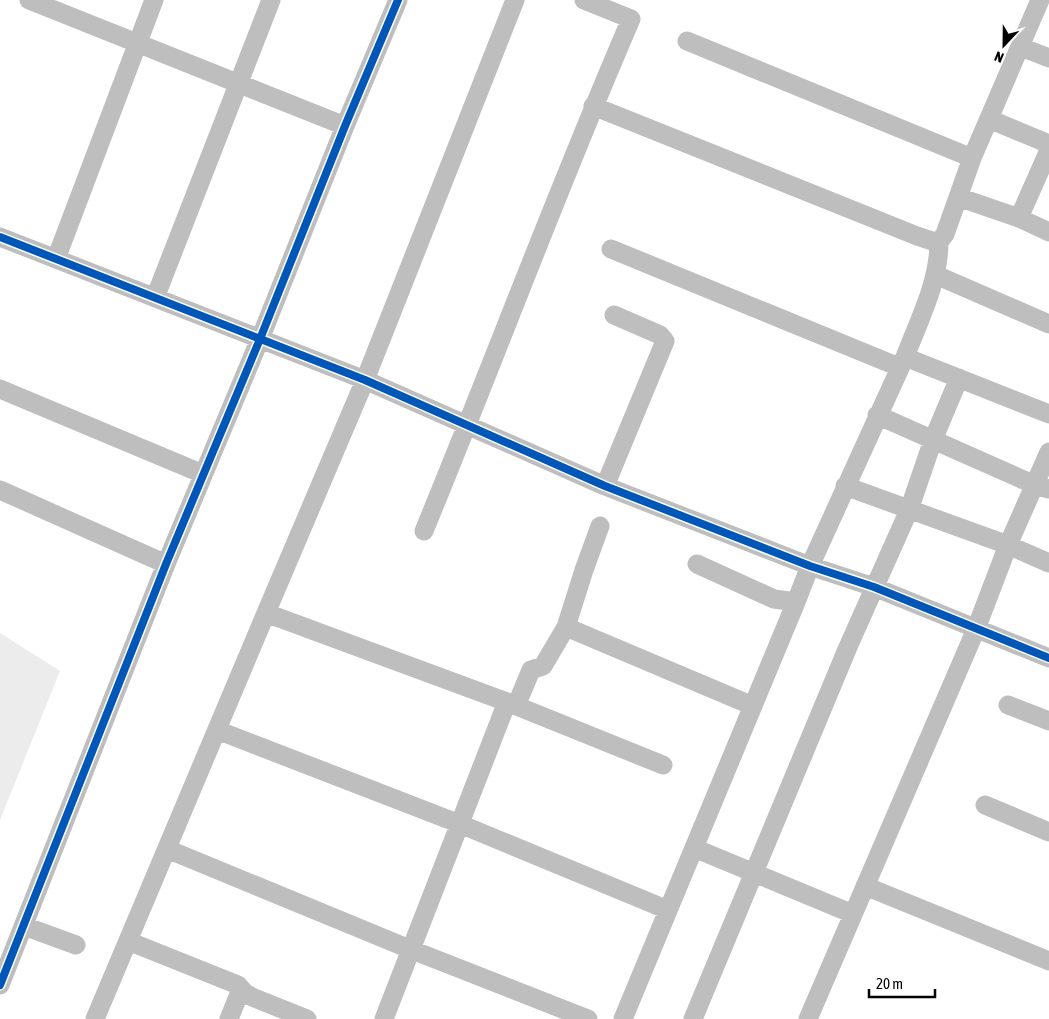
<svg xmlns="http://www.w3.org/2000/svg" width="1049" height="1019" font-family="'Asap Condensed',sans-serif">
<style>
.green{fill:#ececec}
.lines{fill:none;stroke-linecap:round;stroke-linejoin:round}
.minor{stroke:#bebebe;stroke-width:19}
.cycleway-casing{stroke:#fff;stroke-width:11}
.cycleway{stroke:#0057b8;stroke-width:8}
</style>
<rect width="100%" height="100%" fill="#fff"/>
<path class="green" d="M0,633l60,38 -60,149z"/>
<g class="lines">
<path class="minor" d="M29,0l316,126
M687,41l285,117
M1021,47l28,11
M593,106l324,130 15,5 7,1 6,-8 27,-76 68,-158
M989,119l60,25
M958,197l61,21 30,14
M1019,218l30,-68
M0,237l365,143 240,106 205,80 64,21 175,71
M611,249l288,118
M56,259l98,-259
M936,275l113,49
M155,298l116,-298
M905,357c14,-37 34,-75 34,-115
M0,389l203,85
M877,415l158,70 14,4
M605,486l60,-145 -5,-6 -46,-20
M845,486l163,59 41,18
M0,490l166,74
M424,531c70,-170 134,-343 207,-512l-47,-19
M697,564l77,35 22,3
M266,613l99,-233 150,-380
M566,627l187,79
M1008,705l41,16
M516,706l15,-36 12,-4 23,-39 18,-57 16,-44
M217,730l243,94 208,86
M985,805l64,27
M694,848l159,66
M167,849l245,101 176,69
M865,886l184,75
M24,926l52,19
M128,941l110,44 7,8 7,4 55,22
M0,985l166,-421 94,-225 85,-213 53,-126
M95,1019l171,-406 241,89
M229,1019l12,-30
M384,1019l123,-317 156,63
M623,1019l173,-417 14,-36 95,-209 144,57
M693,1019l155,-372 61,-137 24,-70 26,-62
M808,1019l168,-390 32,-84 41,-93"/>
<g class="cycleway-casing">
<path id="cycleway" d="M0,237l365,143 240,106 205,80 64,21 175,71
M0,985l166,-421 94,-225 85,-213 53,-126"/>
</g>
<use href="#cycleway" class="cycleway"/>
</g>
<g transform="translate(1004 45) rotate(202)" stroke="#ffffff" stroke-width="4" paint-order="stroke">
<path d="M0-4L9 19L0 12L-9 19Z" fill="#000000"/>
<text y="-8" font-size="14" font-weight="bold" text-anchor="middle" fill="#000000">N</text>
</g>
<path d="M869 989v8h66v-8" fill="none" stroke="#000000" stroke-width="2.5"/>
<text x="876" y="989" font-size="15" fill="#000000" stroke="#ffffff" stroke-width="4" paint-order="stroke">20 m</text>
</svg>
